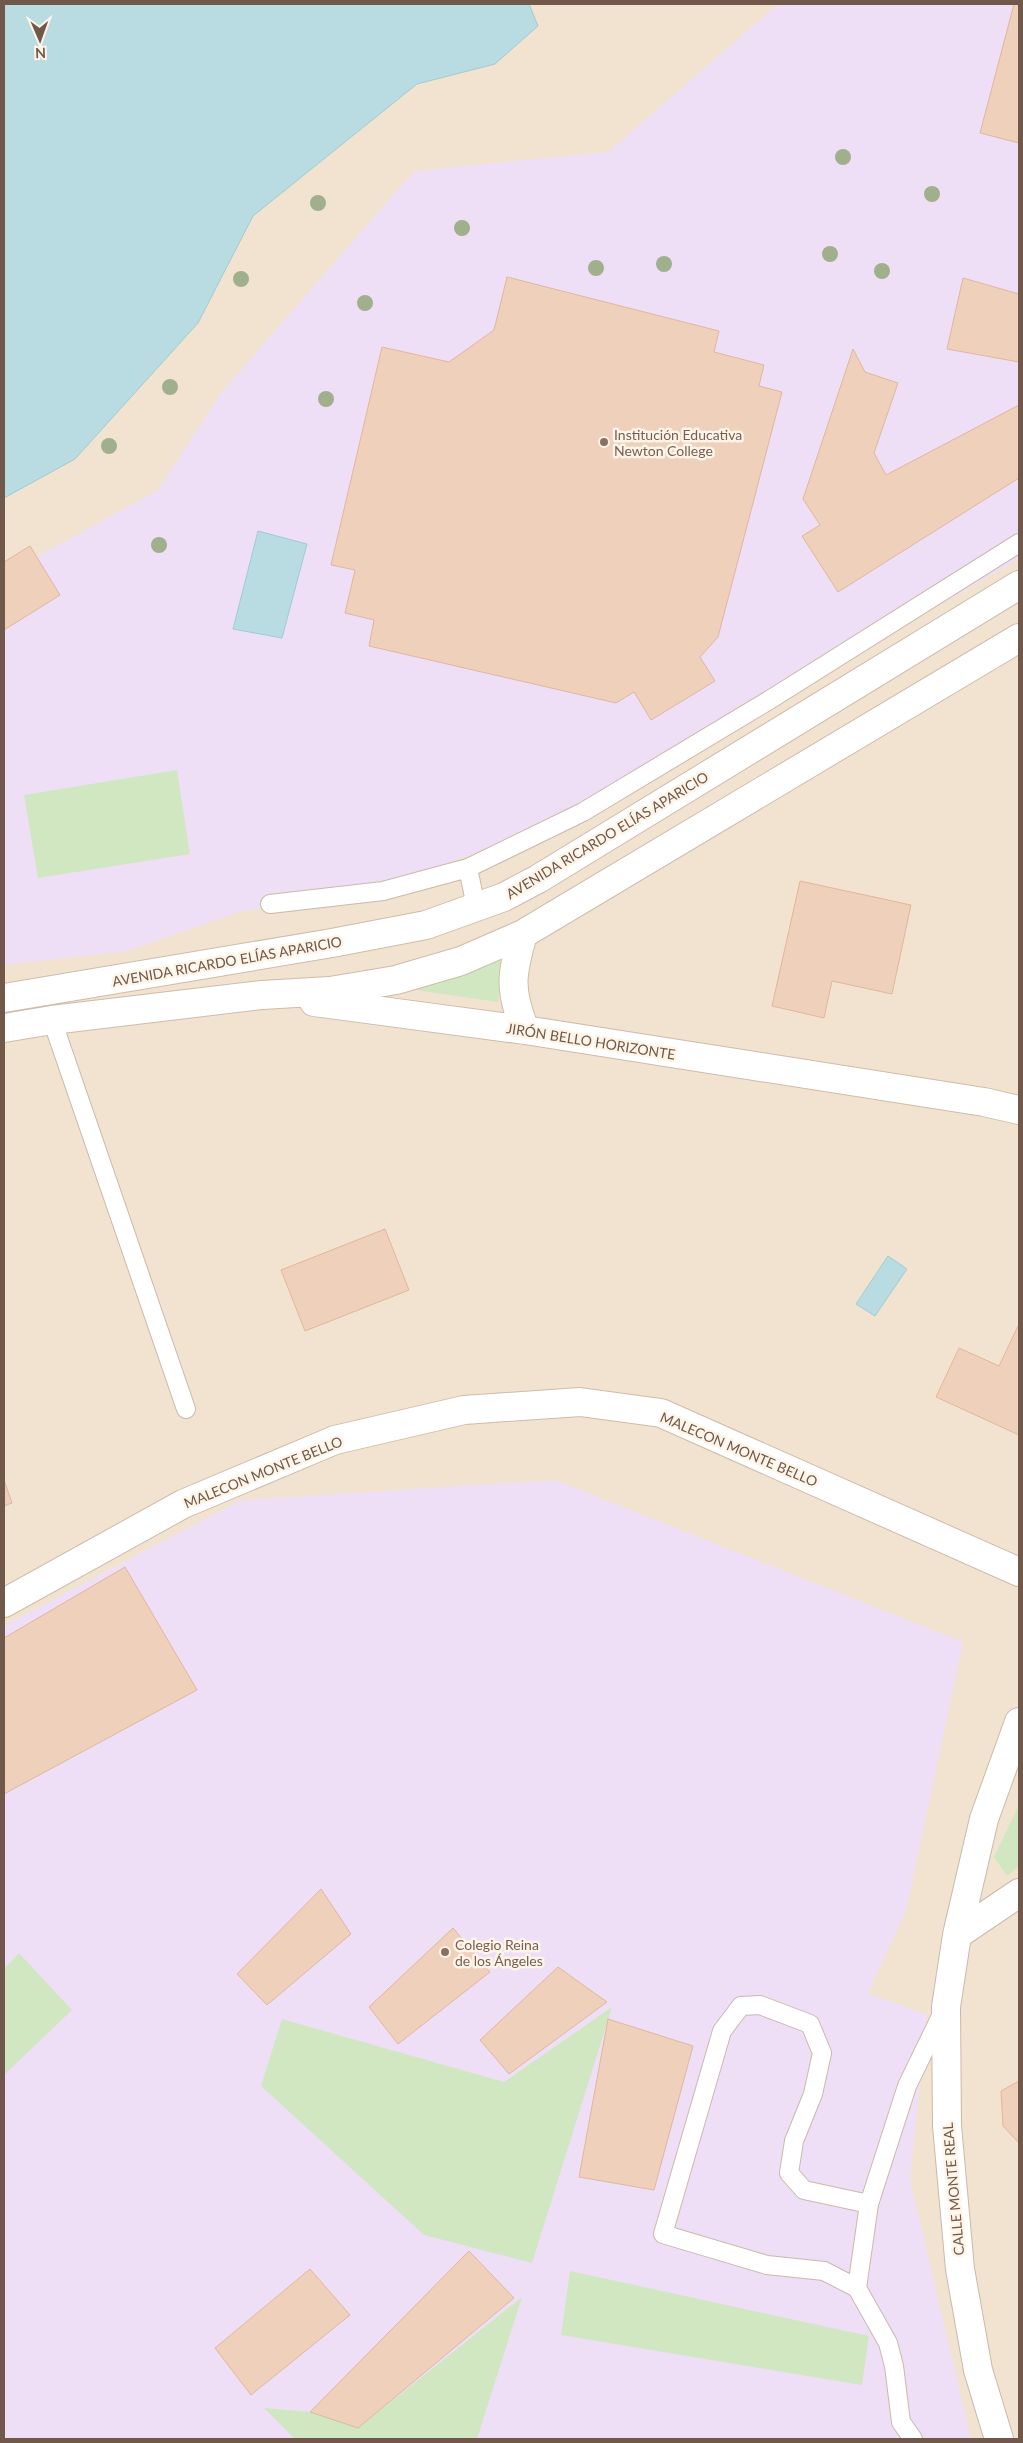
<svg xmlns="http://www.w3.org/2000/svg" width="1023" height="2443" font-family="Lato,sans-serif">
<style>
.residential{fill:#f2e3d1}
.education{fill:#eedff7}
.green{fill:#d0e7c2}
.water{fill:#b8dce2;stroke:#9fcbd4}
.building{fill:#eed0bb;stroke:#e0b79d}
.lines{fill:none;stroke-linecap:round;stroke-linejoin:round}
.lane-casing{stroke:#cab9aa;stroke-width:20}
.street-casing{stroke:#cab9aa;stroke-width:30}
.secondary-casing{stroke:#d0bbaa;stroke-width:30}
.lane{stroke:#fff;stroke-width:18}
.street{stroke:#fff;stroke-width:28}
.secondary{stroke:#fff;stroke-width:28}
.tree{fill:#a0b08c}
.education-dot{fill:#8d6e63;stroke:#fef5e8;stroke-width:2}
.labels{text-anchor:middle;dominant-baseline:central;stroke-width:5;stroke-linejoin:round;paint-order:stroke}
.education-label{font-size:14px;fill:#785e54;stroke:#fef5e8;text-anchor:start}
.street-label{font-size:14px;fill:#70584a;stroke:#fef5e8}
</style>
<rect width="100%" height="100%" fill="#fbf1e2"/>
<path class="residential" d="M4,4h1015v2435h-1015z"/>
<path class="education" d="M778,4h241v555l-460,265 -126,44 -88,27 -106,17 -112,39 -123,14v-390l154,-85 63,-97 193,-222 194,-19z
M555,1480l408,162 -57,269 -38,82 59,22 -17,165 61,259h-967v-813l237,-126z"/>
<path class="green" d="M177,770l13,84 -152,24 -14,-83z
M502,958l-4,44 -83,-12z
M1019,1805v61l-12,10 -13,-19z
M19,1953l53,57 -68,65v-106z
M612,2007l-80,256 -108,-28 -163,-149 21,-67 222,63z
M570,2271l299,65 -7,49 -301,-50z
M522,2297l-45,142h-182l-31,-31 46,4 48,16z"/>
<path class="water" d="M4,4h525l9,22 -43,38 -78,20 -164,132 -55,107 -123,136 -71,39z
M258,531l49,13 -25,94 -49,-9z
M888,1256l19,13 -32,47 -19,-12z"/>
<path class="building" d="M1014,4h5v139l-39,-10z
M507,277l212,54 -5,21 50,13 -5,21 23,6 -64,245 -18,20 15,24 -64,39 -17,-28 -18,11 -247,-57 5,-26 -29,-7 10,-43 -24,-5 51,-218 67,15 45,-32z
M963,278l56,16v68l-72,-13z
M853,349l12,23 33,11 -24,70 12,22 133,-70v73l-181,114 -36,-56 18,-11 -17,-26z
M30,546l30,49 -56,35v-68z
M800,881l111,24 -19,89 -60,-13 -8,37 -52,-12z
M385,1229l24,61 -104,41 -24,-61z
M1019,1324v111l-83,-38 23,-49 40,18z
M4,1480l8,23 -8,3z
M125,1567l72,123 -193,104v-156z
M321,1889l30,45 -84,71 -30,-31z
M453,1928l37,44 -92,72 -29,-37z
M558,1967l49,35 -98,72 -29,-34z
M608,2019l85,27 -39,144 -75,-13z
M1019,2081v62l-16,-17 -2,-35z
M469,2251l45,47 -156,130 -48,-16z
M310,2269l40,46 -99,80 -36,-47z"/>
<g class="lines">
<g class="lane-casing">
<path id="lane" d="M468,868l8,39
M270,904l113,-13 85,-23 115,-56 188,-113 248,-156
M52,1020l134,389
M869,2204l-65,-14 -15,-17 5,-32 19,-47 9,-41 -12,-29 -50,-19 -19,1 -19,25 -59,203 104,31 57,6 33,17 31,55 6,23 7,56 12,17
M857,2288l12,-84 38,-118 35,-72"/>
</g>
<g class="street-casing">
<path id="street" d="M957,1935l62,-42
M999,2439l-21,-69 -18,-101 -13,-143 -1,-119 11,-72 27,-116 35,-97"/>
</g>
<g class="secondary-casing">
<path id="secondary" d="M523,934c-12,42 -14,55 2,96
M4,998l328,-55 94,-18 78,-28 34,-18 481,-294
M314,1002l211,28 459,72 35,8
M4,1028l48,-8 210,-25 68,-4 66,-11 65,-19 62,-27 496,-296
M4,1603l179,-99 152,-64 129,-30 116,-8 81,11 358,159"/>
</g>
<use href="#lane" class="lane"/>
<use href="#street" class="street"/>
<use href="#secondary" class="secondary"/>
</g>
<g class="tree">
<circle cx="843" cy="157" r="8"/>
<circle cx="932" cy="194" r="8"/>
<circle cx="318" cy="203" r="8"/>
<circle cx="462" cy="228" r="8"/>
<circle cx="830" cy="254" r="8"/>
<circle cx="664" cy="264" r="8"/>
<circle cx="596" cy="268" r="8"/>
<circle cx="882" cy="271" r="8"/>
<circle cx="241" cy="279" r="8"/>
<circle cx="365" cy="303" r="8"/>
<circle cx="170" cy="387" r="8"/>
<circle cx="326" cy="399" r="8"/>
<circle cx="109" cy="446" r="8"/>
<circle cx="159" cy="545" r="8"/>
</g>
<g class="education-dot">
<circle cx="604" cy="442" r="5"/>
<circle cx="445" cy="1952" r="5"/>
</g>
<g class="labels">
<g class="education-label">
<text x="614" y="434">Institución Educativa<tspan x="614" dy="16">Newton College</tspan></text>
<text x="455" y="1944">Colegio Reina<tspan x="455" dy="16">de los Ángeles</tspan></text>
</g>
<g class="street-label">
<text transform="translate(607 835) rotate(-31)">AVENIDA RICARDO ELÍAS APARICIO</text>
<text transform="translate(227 961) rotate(-10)">AVENIDA RICARDO ELÍAS APARICIO</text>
<text transform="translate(591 1041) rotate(9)">JIRÓN BELLO HORIZONTE</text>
<text transform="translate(739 1449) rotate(23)">MALECON MONTE BELLO</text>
<text transform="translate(263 1472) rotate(-22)">MALECON MONTE BELLO</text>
<text transform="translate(953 2189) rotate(-95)">CALLE MONTE REAL</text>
</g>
</g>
<rect width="1023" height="2443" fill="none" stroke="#70584a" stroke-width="10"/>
<g transform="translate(40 40) rotate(178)" stroke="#fef5e8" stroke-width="4" paint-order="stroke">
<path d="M0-4L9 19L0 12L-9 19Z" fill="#70584a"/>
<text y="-8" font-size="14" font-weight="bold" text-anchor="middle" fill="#70584a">N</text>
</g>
</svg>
